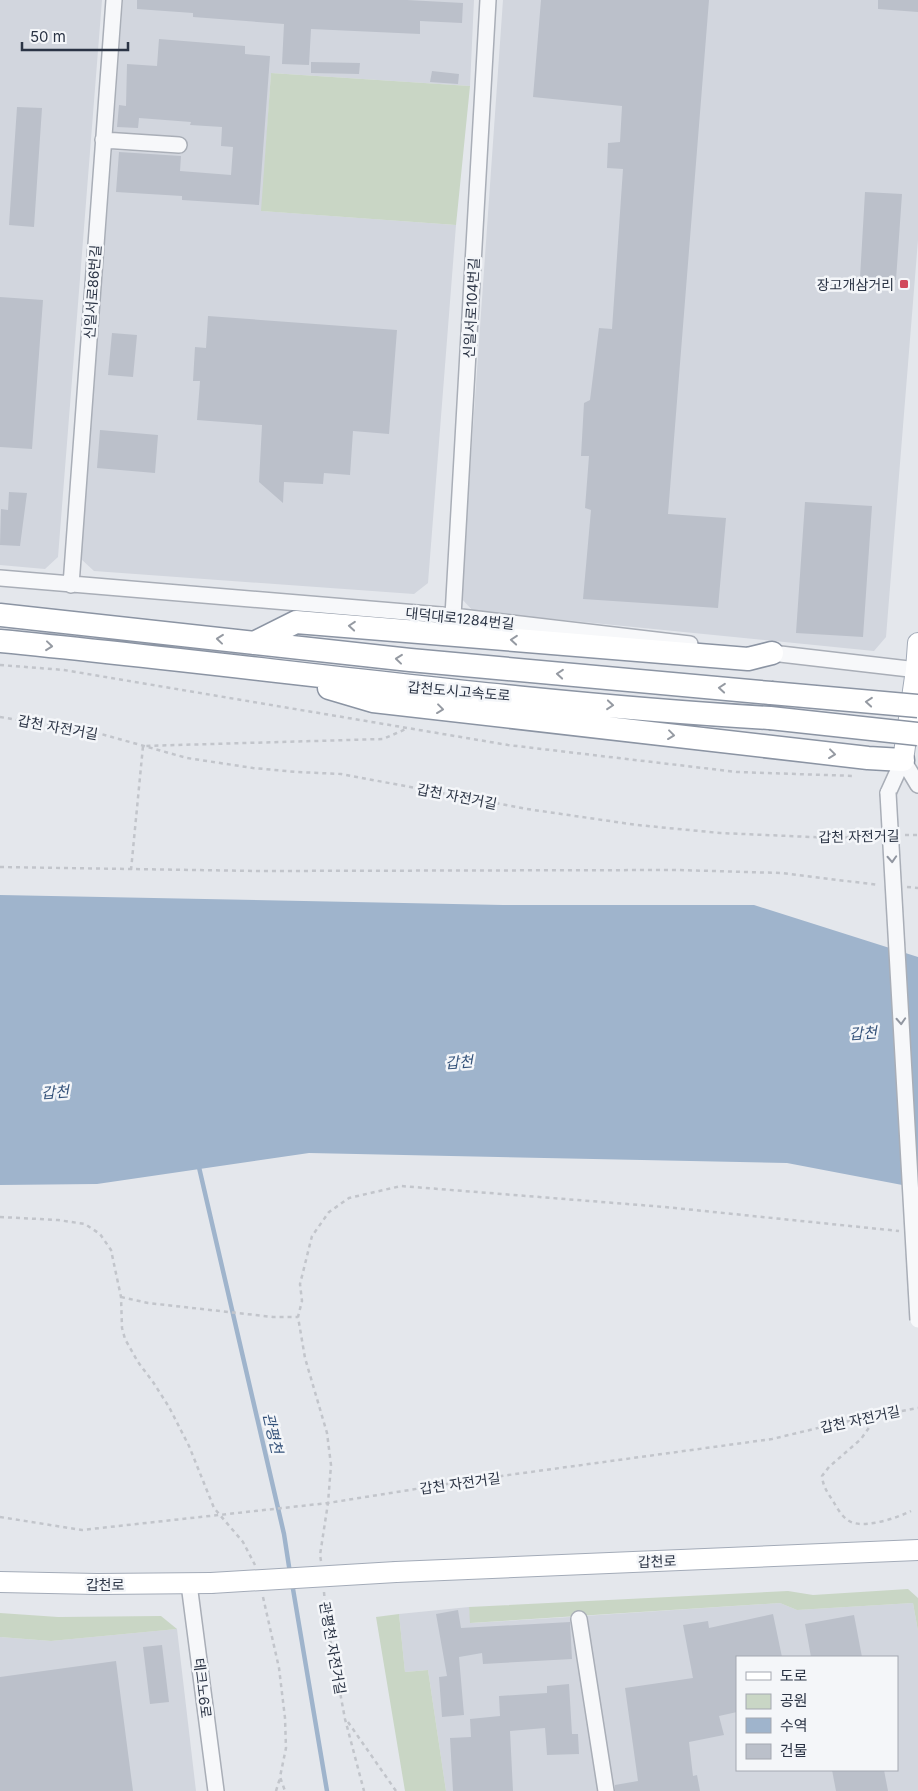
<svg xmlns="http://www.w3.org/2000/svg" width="918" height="1791" font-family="Inter,'Noto Sans KR',sans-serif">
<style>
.built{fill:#d2d6de;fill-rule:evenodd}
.green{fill:#c9d6c5}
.water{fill:#9fb4cc}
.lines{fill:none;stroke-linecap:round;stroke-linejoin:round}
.stream{stroke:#9fb4cc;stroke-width:4.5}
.building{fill:#bbc0ca}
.minor-casing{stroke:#a9aeb7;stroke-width:18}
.major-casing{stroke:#a3abb8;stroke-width:22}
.highway-casing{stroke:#8b94a3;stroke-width:25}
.path{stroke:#c2c5cb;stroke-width:2.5;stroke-dasharray:4 4;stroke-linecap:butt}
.minor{stroke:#f7f8fa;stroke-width:15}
.major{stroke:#fff;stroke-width:20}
.highway{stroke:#fff;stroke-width:22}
.minor-bridge-casing{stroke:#a9aeb7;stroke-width:18;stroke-linecap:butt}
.major-bridge-casing{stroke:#a3abb8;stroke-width:22;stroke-linecap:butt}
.highway-bridge-casing{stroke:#8b94a3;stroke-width:25;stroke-linecap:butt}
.minor-bridge{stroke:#f7f8fa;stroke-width:15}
.major-bridge{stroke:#fff;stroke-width:20}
.highway-bridge{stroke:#fff;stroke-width:22}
.oneway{stroke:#959aa2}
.oneway2{stroke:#9196a0}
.poi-dot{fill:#d1495b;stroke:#f4f6f9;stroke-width:2}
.labels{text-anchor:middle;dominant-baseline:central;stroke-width:5;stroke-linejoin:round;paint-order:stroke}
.poi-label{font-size:14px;fill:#2b3445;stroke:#f4f6f9;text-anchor:end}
.street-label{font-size:14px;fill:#2b3445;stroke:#f4f6f9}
.water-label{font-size:15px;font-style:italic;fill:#34527a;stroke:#f4f6f9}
</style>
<rect width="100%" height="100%" fill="#e4e7ec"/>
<path class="built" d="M0,0h102l-44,557 -13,12 -45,-4z
M123,0h351l-4,86 -199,-13 -9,138 194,14 -28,358 -14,11 -320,-23 -13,-12 31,-409 70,4 1,-15 -70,-4z
M503,0h415v240l-32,397 -12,14 -401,-40 -12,-13z
M780,1603l17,7 116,-7 5,28v160h-306l-28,-175zM737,1657h160v113h-160z
M469,1607l2,16 99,-6 29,174h-153l-18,-121 -23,2 -6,-58z
M177,1629l19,162h-196v-154l51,4z"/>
<path class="green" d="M271,73l199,13 -14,139 -195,-14z
M908,1589l10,9v33l-5,-28 -116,7 -17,-7 -310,20 -1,-16 319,-16 25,4z
M0,1613l58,4 103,-1 16,13 -126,12 -51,-4z
M399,1614l6,58 23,-2 18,121h-41l-29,-174z"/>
<path class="water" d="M0,895l503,10h251l164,52v231l-131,-25 -478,-10 -212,31 -97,1z"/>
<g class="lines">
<path class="stream" d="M198,1163l86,371 6,39
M292,1583l35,208"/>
</g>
<path class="building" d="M137,0h270l56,3 -1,20 -42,-2v13l-109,-5 -2,36 -27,-1 2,-40 -91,-7v-4l-56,-4z
M541,0h168l-41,514 58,4 -8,90 -135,-9 8,-89 -6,-2 4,-52h-8l3,-53 6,-3 9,-72 13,1 11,-160 -16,-1 1,-25 12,-1 2,-36 -89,-9z
M878,0h40v12l-40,-3z
M159,39l86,7v8l25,2 -11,149 -77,-5v-4l-66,-4 3,-40 62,4 -1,15 51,4 2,-28 -12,-1 1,-19 -32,-2 1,-3 -52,-4 -1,10 -21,-1 2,-22 7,1 1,-42 30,2z
M311,62l49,1 -1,11 -48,-1z
M432,71l27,3 -1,10 -28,-2z
M17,107l25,1 -8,119 -25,-2z
M865,192l37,2 -6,86 -36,-2z
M0,297l43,3 -11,149 -32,-2z
M208,316l189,14 -8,104 -36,-3 -3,44 -26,-2 -1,11 -39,-2 -1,21 -24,-21 3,-57 -65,-5 3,-39h-7l2,-34 11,1z
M112,333l25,2 -4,42 -25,-2z
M100,430l58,5 -3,38 -58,-5z
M9,492l18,1 -7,53 -20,-1 1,-36 7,1z
M805,502l67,4 -9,131 -67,-4z
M458,1610l3,18 109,-6 2,37 -89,5 -1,-11 -23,4 5,58 -22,2 -3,-40 8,-1 -11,-62z
M773,1614l9,43h-45v55l-18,4 5,19 -35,7 4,34 4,-1 3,16h-85v-6l23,-4 -13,-93 68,-10 -10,-53 25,-4 1,7z
M854,1615l8,42h-51l-6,-33z
M162,1645l7,57 -19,2 -7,-57z
M116,1661l17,130h-133v-114z
M569,1684l3,50h6l1,20 -32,1 -2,-27 -35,3 3,60h-60l-3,-53 21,-1 -1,-18 30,-3 -1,-20 48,-3v-7z
M832,1770h52l4,21h-52z"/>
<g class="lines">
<g class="minor-casing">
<path id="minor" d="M103,140l76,5
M0,578l453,38 237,28
M71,585l43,-585
M453,616l35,-616
M763,652l155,18
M903,760l15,25
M888,793l15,-33
M189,1584l27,207
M579,1619l27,172"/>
</g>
<g class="major-casing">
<path id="major" d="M903,760l13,-90 2,-27
M396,1572l522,-22
M0,1582l97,2 114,-1"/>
</g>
<g class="highway-casing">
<path id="highway" d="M0,615l410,45 361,33
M0,641c257,25 513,62 770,77
M254,643l42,-21 452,37 24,-6
M329,688l44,13 495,57 35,2"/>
</g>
<path class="path" d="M0,665l64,5 444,75 229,27 118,4
M0,717l94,15 93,26 66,10 44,4 44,2 186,35 110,16 83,8 114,5 43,-2
M905,835h13
M0,867l256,4 422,-1 103,3 98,12
M131,870l12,-124 240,-7 23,-10
M907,887l11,1
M0,1217l58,3 27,4 15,10 11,16 10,47 1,31 3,11 13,23 15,20 16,25 20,39 25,62 29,34 12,23
M121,1297l27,6 125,14h25
M878,1415l-17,24 -32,28 -7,9c1,10 5,16 11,25 5,8 10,19 21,22 15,4 43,-5 57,-12
M0,1517l82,13 246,-27 144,-23 300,-41 67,-16 79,-15
M321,1561l-1,-6 8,-52 3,-38 -4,-32 -22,-75 -7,-41 4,-16 -2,-17 12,-48 17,-24 20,-14 52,-12 264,21 234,24
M324,1592l2,25 19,102 19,72
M263,1597l16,71 6,50 1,30 -6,29 5,14
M348,1722l48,69
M276,1791l4,-13"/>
<use href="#minor" class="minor"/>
<use href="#major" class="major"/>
<use href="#highway" class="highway"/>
<g class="minor-bridge-casing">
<path id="minor-bridge" d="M888,793l30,527"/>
</g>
<g class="major-bridge-casing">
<path id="major-bridge" d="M211,1583l185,-11"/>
</g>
<g class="highway-bridge-casing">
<path id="highway-bridge" d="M771,693l147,13
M770,718l148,16"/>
</g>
<use href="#minor-bridge" class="minor-bridge"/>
<use href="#major-bridge" class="major-bridge"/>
<use href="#highway-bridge" class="highway-bridge"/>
</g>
<defs><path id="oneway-chevron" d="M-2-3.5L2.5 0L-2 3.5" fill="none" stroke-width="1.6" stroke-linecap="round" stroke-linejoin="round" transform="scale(1.25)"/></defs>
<g class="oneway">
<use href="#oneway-chevron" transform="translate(352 626) rotate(-175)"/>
<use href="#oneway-chevron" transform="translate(220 639) rotate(-174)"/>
<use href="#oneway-chevron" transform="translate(514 640) rotate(-175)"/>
<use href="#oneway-chevron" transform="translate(49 646) rotate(6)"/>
<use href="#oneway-chevron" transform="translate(399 659) rotate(-174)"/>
<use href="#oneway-chevron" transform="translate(560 674) rotate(-175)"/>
<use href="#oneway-chevron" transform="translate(722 688) rotate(-175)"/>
<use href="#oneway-chevron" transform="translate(869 702) rotate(-175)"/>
<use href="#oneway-chevron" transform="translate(610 705) rotate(5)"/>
<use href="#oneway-chevron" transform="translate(440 709) rotate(7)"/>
<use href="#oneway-chevron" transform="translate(671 735) rotate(7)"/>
<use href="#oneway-chevron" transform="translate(832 754) rotate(7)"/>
</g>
<g class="oneway2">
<use href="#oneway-chevron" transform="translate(892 859) rotate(87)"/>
<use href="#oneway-chevron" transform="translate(901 1021) rotate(87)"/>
</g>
<rect class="poi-dot" x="899" y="279" width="10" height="10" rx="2.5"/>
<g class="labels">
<g class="poi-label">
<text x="894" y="284">장고개삼거리</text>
</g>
<g class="street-label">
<text transform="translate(92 292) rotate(-86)">신일서로86번길</text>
<text transform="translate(471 308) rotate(-87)">신일서로104번길</text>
<text transform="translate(460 618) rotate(6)">대덕대로1284번길</text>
<text transform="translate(459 691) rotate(5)">갑천도시고속도로</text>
<text transform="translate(58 727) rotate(10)">갑천 자전거길</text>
<text transform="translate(457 796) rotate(11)">갑천 자전거길</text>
<text transform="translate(859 836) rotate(-1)">갑천 자전거길</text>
<text transform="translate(860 1419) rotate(-12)">갑천 자전거길</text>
<text transform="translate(460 1483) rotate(-8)">갑천 자전거길</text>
<text transform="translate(657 1561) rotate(-2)">갑천로</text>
<text x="105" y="1584">갑천로</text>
<text transform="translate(333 1648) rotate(80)">관평천 자전거길</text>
<text transform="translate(203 1688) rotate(83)">테크노6로</text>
</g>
<g class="water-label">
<text transform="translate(863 1033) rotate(-4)">갑천</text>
<text transform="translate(459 1062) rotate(-4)">갑천</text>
<text transform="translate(55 1092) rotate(-4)">갑천</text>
<text transform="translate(273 1433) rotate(77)">관평천</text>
</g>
</g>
<rect x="736" y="1656" width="162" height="115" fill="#f4f6f9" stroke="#a4a8b1"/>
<rect x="746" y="1672" width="25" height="8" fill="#ffffff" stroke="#a4a8b1"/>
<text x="780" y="1681" font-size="15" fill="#2b3445">도로</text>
<rect x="746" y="1694" width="25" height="15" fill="#c9d6c5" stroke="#a4a8b1"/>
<text x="780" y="1706" font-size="15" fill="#2b3445">공원</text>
<rect x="746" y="1718" width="25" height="15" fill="#9fb4cc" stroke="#a4a8b1"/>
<text x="780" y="1731" font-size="15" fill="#2b3445">수역</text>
<rect x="746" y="1744" width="25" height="15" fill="#bbc0ca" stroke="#a4a8b1"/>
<text x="780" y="1756" font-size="15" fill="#2b3445">건물</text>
<path d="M22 42v8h106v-8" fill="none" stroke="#2b3445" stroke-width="2.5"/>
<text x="30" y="42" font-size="15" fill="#2b3445" stroke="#f4f6f9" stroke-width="4" paint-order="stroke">50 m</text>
</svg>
